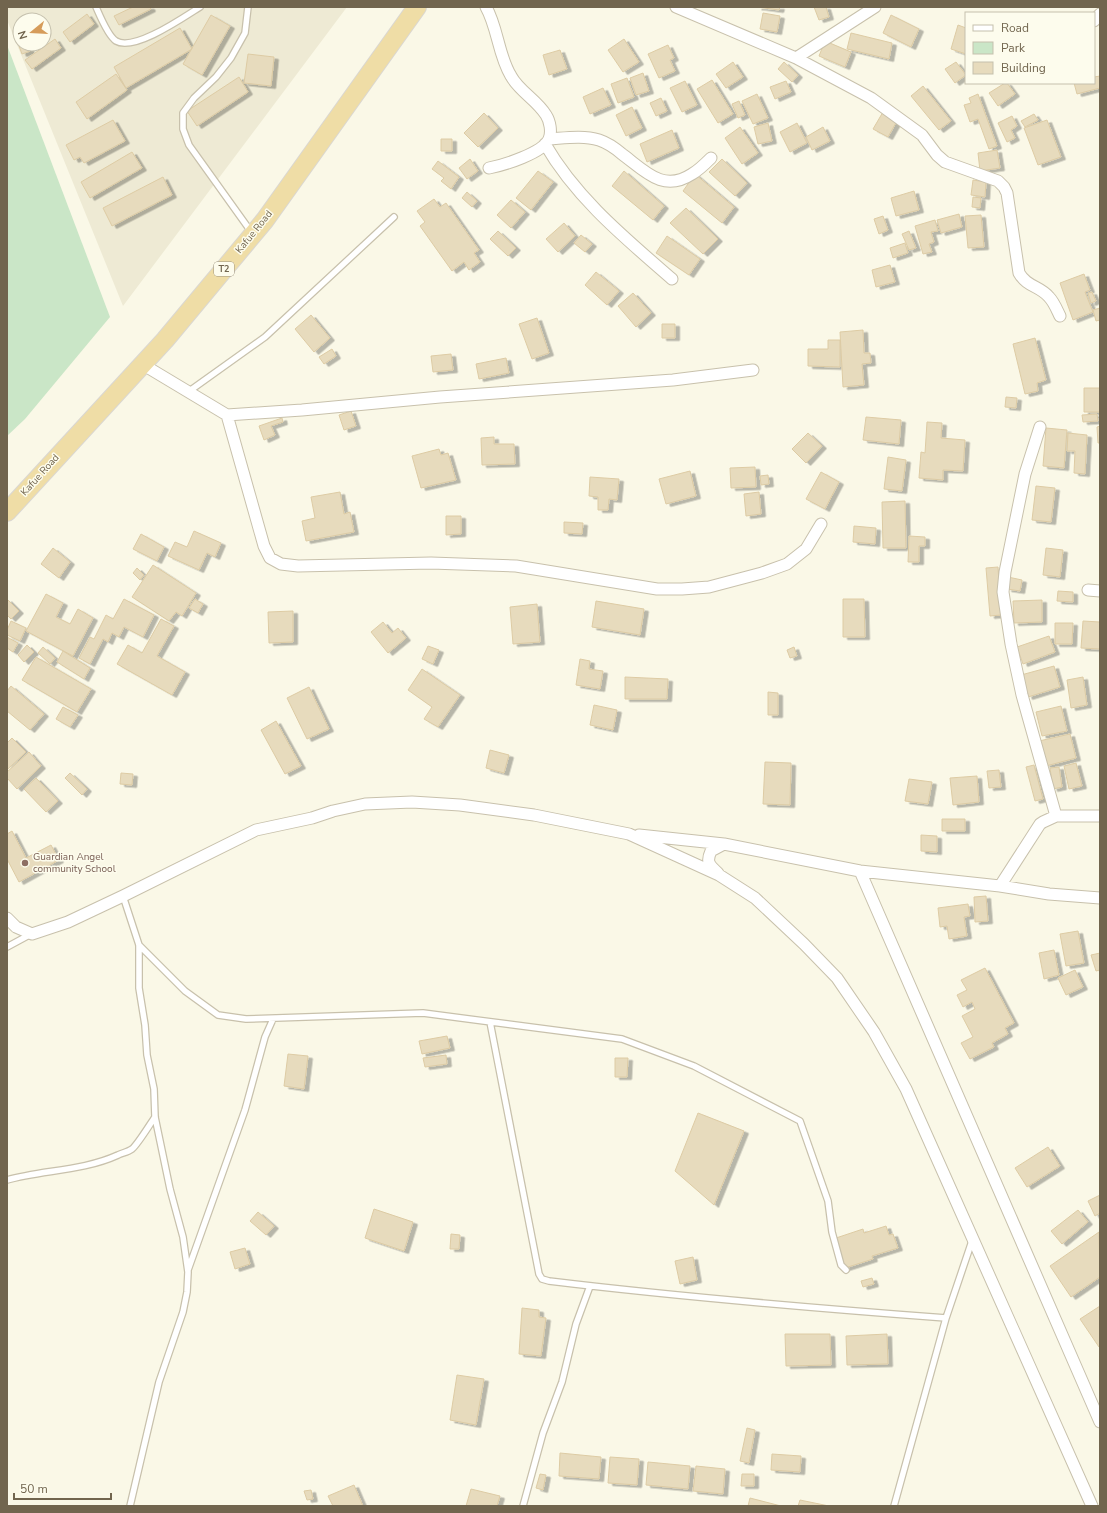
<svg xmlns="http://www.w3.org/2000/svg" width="1107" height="1513" font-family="'Nunito Sans',sans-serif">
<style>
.residential{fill:#eeead4;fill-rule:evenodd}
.green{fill:#cae6c7}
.building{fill:#e7dbbd;stroke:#ddcba4;filter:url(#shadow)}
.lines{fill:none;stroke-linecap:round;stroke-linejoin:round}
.service-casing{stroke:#c8c1ac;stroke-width:8}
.minor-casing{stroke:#c8c1ac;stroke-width:13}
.trunk-casing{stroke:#dad7d1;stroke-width:20}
.service{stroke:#fff;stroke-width:5.5}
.minor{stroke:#fff;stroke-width:11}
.trunk{stroke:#efdda6;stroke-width:18}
.education-dot{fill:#8d6e63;stroke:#fdfced;stroke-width:1.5}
.labels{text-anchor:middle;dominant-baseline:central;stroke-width:3;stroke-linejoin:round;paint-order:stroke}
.shield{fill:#fdfced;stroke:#9b927e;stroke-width:1}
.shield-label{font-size:9px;font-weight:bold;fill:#71654e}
.street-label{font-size:10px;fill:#71654e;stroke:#fdfced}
.education-label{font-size:10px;fill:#785e54;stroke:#fdfced;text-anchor:start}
</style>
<defs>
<filter id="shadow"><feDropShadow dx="4.5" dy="2.5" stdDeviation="0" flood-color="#0004"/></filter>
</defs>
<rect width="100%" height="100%" fill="#faf8e7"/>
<path class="residential" d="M7,7h340l-224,299 -116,-286zM20,20h24v24h-24z"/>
<path class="green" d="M7,45l103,272 -85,102 -18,17z"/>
<path class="building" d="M133,7h17l1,2 -32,16 -5,-9z
M757,7h23l-1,3z
M814,7h12l3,10 -10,3z
M763,13l17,3 -3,16 -17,-3z
M87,14l7,10 -24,18 -7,-10z
M211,15l19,11 -28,49 -19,-11z
M891,15l28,14 -8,18 -28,-14z
M958,25l8,3v26l-15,-5z
M180,28l12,21 -66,39 -12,-21z
M851,33l41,10 -3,16 -42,-10z
M55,39l6,9 -29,21 -7,-9z
M624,39l15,23 -16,10 -15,-22z
M825,41l26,11 -6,15 -26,-11z
M24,44h3l3,7 -8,3 -3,-8z
M668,45l6,13 -4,2 5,11 -16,7 -11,-24z
M560,50l7,19 -18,6 -6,-20z
M248,54l26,3 -3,29 -27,-3z
M733,62l10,15 -17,11 -10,-14z
M784,62l14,13 -6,7 -14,-13z
M956,62l10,13 -11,8 -10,-14z
M643,73l6,18 -13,4 -6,-17z
M116,74l11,16 -40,29 -11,-17z
M1100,76v12l-23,6 -3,-11h20v-6z
M239,77l9,15 -51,34 -10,-15z
M627,78l7,19 -16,6 -7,-19z
M712,80l21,34 -15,9 -21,-34z
M685,81l12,24 -15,7 -12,-24z
M786,81l5,11 -16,7 -5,-12z
M1005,83h2l8,11 -17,12 -9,-13z
M923,86l28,35 -12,9 -28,-34z
M603,88l8,17 -21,9 -7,-17z
M757,94l11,24 -15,6 -11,-23z
M978,94l19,52 -8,3 -11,-30 -8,3 -6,-17 7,-2 -2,-5z
M661,98l6,13 -11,5 -6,-13z
M739,101l6,14 -7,3 -6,-14z
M632,107l10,21 -16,8 -10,-21z
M883,112l14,9 -9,16 -15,-8z
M484,113l14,15 -20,19 -14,-14z
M1034,114l4,6 -13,7 -4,-6z
M1012,116l5,10 -6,4 4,8 -8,4 -9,-19z
M113,120l12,21 -41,22 -4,-6 -6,3 -8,-15z
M1047,120l14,37 -23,8 -14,-37z
M768,123l4,18 -14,3 -4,-17z
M797,123l10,20 -17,9 -10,-20z
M740,127l18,26 -16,11 -17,-26z
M823,127l7,14 -18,9 -6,-13z
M672,130l7,18 -32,14 -7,-18z
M441,139h11v12h-11z
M997,150l3,18 -20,3 -2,-18z
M132,152l10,16 -52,30 -9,-16z
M470,159l8,12 -11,8 -8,-11z
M722,159l25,24 -12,13 -26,-24z
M438,161l21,16 -8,12 -10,-8 3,-3 -12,-9z
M538,171l15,11 -22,28 -15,-12z
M624,171l40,35 -11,14 -41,-34z
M695,174l39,33 -12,16 -39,-32z
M163,177l9,18 -60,31 -9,-18z
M973,180l13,2 -1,15 -14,-2z
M914,191l5,19 -23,6 -5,-18z
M467,192l10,9 -5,6 -10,-9z
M973,197l8,1 -1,10 -8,-1z
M434,199l6,8 6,-4 33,47 -5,3 6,9 -11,8 -5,-8 -12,9 -32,-45 5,-4 -8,-11z
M511,200l14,12 -14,16 -14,-13z
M686,208l32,31 -15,15 -33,-31z
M959,214l3,13 -21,6 -4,-13z
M981,215l3,32 -16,1 -3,-32z
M883,216l5,14 -9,4 -5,-15z
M935,220l3,11 -7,1 3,10 -5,2 3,8 -9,2 -8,-28z
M564,223l11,13 -17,16 -12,-13z
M498,231l18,17 -8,8 -18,-17z
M909,231l7,17 -7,2 -7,-16z
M581,235l11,9 -7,8 -11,-9z
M667,236l33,23 -11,16 -33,-22z
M905,243l3,10 -15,5 -3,-10z
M890,265l5,17 -19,5 -4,-17z
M596,272l23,19 -12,14 -22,-20z
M1084,274l6,16 -5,2 8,20 -20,8 -13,-37z
M1092,292l4,9 -5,2 -3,-10z
M633,293l18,20 -15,14 -18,-21z
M1100,308v12l-4,1 -3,-11z
M311,315l19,23 -16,14 -19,-23z
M537,318l12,35 -17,6 -13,-35z
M662,324h13v14h-13z
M863,330l1,23h6l1,10 -9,1 2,21 -21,2 -3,-55z
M1035,338l11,42 -9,3 1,8 -13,3 -12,-50z
M828,340h12v27l-32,-1v-17h20z
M332,349l4,7 -12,8 -5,-7z
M451,354l2,16 -20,2 -2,-16z
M506,358l3,15 -30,6 -3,-15z
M1084,388h16v24h-16z
M1006,397l11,1 -1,10 -11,-1z
M351,411l5,15 -12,4 -5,-15z
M1097,414l1,7 -15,1 -1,-7z
M866,417l35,3 -2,24 -36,-4z
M282,418l1,4 -12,4 4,9 -11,5 -5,-14z
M927,422l15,1 -1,15 24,2 -2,31 -20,-1v10l-24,-2 2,-26 4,1z
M1100,426v17h-2l-1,-16z
M1046,428l21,2 -3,38 -21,-2z
M808,433l14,13 -16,17 -14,-14z
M1068,433l19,2 -2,39 -11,-1 1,-22h-8z
M494,437v7h20l1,20 -33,1 -1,-27z
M439,449l2,6 7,-2 8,27 -35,8 -9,-32z
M888,457l18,3 -4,31 -18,-2z
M755,467l1,20 -25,1 -1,-20z
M690,471l6,25 -30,8 -7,-25z
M821,472l18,10 -14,27 -19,-10z
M768,475l1,9 -8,1 -1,-9z
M590,477l29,2 -2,21 -8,-1 -1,11h-10v-13l-9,-1z
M1036,486l19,2 -4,34 -19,-2z
M340,492l4,22 6,-2 4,20 -48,9 -4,-20 13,-3 -4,-21z
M759,492l2,22 -15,2 -2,-22z
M905,501l1,47h-23l-1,-46z
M446,516h15v18l-15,1z
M564,522l19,1 -1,11 -18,-1z
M854,526l22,2 -1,16 -22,-2z
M194,531l27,12 -6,14 -8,-4 -8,17 -31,-14 7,-14 12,5z
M141,534l23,13 -7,14 -24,-12z
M909,536l16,1v9h-6v16h-11z
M53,548l17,14 -11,16 -18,-14z
M1046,548l17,2 -3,27 -17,-2z
M153,565l43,28 -14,23 -6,-4 -7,9 -37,-24z
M998,567l3,48 -11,1 -4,-48z
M137,568l7,7 -4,5 -7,-7z
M1008,577l14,3 -2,11 -13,-2z
M1058,591l15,1v10l-16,-1z
M46,594l17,9 -7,14 14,7 8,-15 15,9 -20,38 -47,-25z
M7,599l12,12 -8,8 -4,-4z
M124,599l30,16 -11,22 -19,-10 -5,10 -7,-4 -4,9 -5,-3 -13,25 -11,-6 11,-21 4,2 12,-24 7,4z
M195,599l8,5 -5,9 -9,-5z
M843,599h21l1,38h-22z
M1042,600v22l-28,1 -1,-22z
M596,601l48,8 -4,26 -48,-8z
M537,604l3,38 -27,2 -3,-37z
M293,611v31l-24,1 -1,-31z
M161,619l13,7 -17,30 28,16 -13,23 -55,-31 11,-19 14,8z
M11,621l15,7 -6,13 -13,-6v-5z
M1083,621l17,1v27l-19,-1z
M383,622l9,11 6,-5 8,10 -18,15 -17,-21z
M1055,623h18l-1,21h-17z
M1049,636l6,16 -32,12 -6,-17z
M7,637l11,6 -5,9 -6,-4z
M27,645l7,7 -10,10 -6,-7z
M428,646l11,4 -6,14 -11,-5z
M43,647l12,11 -5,6 -12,-11z
M794,647l3,9 -7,2 -3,-8z
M63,651l27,17 -6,11 -27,-17z
M36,657l55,32 -14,23 -55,-32z
M580,659l10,2 -1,8 14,2 -3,18 -24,-4z
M1054,666l6,21 -32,10 -7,-22z
M422,669l38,26 -22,32 -14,-8 8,-12 -24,-17z
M625,677l43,2 -1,20h-42z
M1083,677l4,28 -16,3 -4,-28z
M11,686l33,28 -14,16 -23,-19v-20z
M309,687l20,42 -22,10 -20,-41z
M768,692l10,1v22h-10z
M594,705l23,5 -4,20 -23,-5z
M1061,706l6,25 -25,5 -6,-24z
M63,707l15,8 -8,12 -14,-8z
M276,721l25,45 -16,8 -24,-44z
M1070,734l6,24 -30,8 -7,-25z
M12,738l14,14 -19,18v-27z
M490,750l19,5 -5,18 -18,-5z
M29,752l12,14 -24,23 -10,-11v-6z
M765,762l26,1 -1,42 -27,-1z
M1076,763l6,23 -13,3 -5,-23z
M1034,765l9,34 -8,2 -9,-34z
M1059,767l3,20 -9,2 -3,-21z
M999,770l2,17 -12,1 -2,-17z
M70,773l17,16 -5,6 -17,-17z
M121,773l12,1 -1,11 -12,-1z
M977,776l2,26 -26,3 -3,-27z
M36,778l22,23 -12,11 -22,-23z
M909,779l23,3 -4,22 -23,-3z
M942,819h23v12h-23z
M12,831l14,27 25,-13 8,15 -40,22 -12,-23v-25z
M921,835l16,1v16l-16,-1z
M986,896l2,25 -13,1 -1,-25z
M968,904l2,12 -6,1 3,19 -18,3 -2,-13 -7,1 -2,-19z
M1078,931l6,32 -18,3 -6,-32z
M1054,950l5,25 -15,4 -5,-26z
M1100,953v17l-4,1 -5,-16z
M985,968l29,55 -9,5 3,6 -16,9 2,4 -24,12 -9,-16 12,-6 -11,-21 13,-7 -3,-7 -9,5 -6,-12 10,-5 -6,-10z
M1075,970l8,17 -17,8 -8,-17z
M447,1036l3,12 -28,6 -3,-13z
M288,1054l20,2 -4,33 -20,-3z
M446,1055l1,9 -22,3 -2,-9z
M615,1058h13l-1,19h-12z
M698,1113l46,18 -30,74 -39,-34z
M1048,1147l12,19 -33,21 -12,-19z
M1100,1195v18l-5,3 -7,-15z
M374,1209l39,13 -9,29 -39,-13z
M1078,1210l10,12 -26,22 -11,-13z
M258,1212l16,14 -8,9 -16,-14z
M886,1226l3,9 4,-1 5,14 -26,8 1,3 -28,9 -9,-30 27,-9 1,4z
M1099,1232l1,45 -29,20 -21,-31z
M451,1234l9,1 -1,14h-9z
M245,1248l5,16 -15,5 -5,-17z
M693,1257l4,23 -17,4 -5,-23z
M872,1278l2,6 -11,3 -2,-6z
M1100,1306v40l-1,1 -19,-28z
M522,1308l17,2v7l7,1 -5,38 -22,-2z
M785,1334h45l1,31 -45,1z
M887,1334l1,30 -41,1 -1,-29z
M457,1375l27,4 -8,46 -26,-5z
M747,1428l8,2 -6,33 -9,-2z
M560,1453l41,4 -2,22 -40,-3z
M772,1454l29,2 -1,16 -29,-2z
M610,1457l29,2 -2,26 -29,-2z
M648,1462l42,4 -2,23 -42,-4z
M696,1466l29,3 -2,25 -30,-3z
M540,1474l6,1 -3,15 -7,-2z
M742,1474h12v12h-13z
M354,1485l9,21h-30l-5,-10z
M471,1489l29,7 -3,10h-31z
M311,1490l2,9 -6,1 -3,-9z
M750,1498l31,8h-33z
M800,1500l29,6h-31z"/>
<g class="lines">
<g class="service-casing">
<path id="service" d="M96,7c4,9 12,29 20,34 18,11 68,-24 84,-34
M248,7l-3,26 -14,25 -15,19 -22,21 -11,15v16l6,16 63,88
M188,392l77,-55 129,-120
M123,896l16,49v43l6,37 2,30 7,34 1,28 15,72 13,48 5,35 -1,20 -4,20 -24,70 -29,124
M139,945l46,46 33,24 28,4 177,-6 199,26 72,27 106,55 28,80 4,31 9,33 5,5
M7,947l24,-13
M490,1022l49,252 3,5 7,2c132,16 264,27 397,37
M7,1180c36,-10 76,-9 111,-25 4,-2 10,-3 14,-6 6,-5 18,-25 23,-32
M188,1270l57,-160 20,-73 8,-18
M523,1506l20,-73 19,-51 14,-58 14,-38
M894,1506l52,-188 26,-77"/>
</g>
<g class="minor-casing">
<path id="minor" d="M486,7c12,21 12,48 25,69 8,15 26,24 35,39 4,6 6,17 3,24 -6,14 -45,26 -60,29
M676,7l120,51 79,-51
M1094,21l6,-7
M796,58l75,40 51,37 15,20 8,7 53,19 6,6 3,6 12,80c8,14 21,13 30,24 5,5 8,13 11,19
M549,139c16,-1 34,-4 50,1 9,3 16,8 23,14 23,17 41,39 70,20 7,-4 13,-10 19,-16
M545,144c31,54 80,94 127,135
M142,364l85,51 75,-5 138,-13 233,-17 80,-10
M227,415l37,131 6,12 11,6 17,2 133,-3 85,3 141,23h25l27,-2 53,-14 25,-9 19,-15 15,-25
M1088,590l12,1
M1056,816h44
M639,835l85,9 136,27 140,15 49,8 51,4
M860,871l240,551
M718,873c-9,-8 -12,-11 -7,-22l13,-7
M1000,886l40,-62 3,-2 13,-6 -34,-121 -11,-51 -8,-52 2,-20 20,-98 15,-47
M7,918l9,9 16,7 36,-12 55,-26 133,-66 56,-12 21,-7 32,-7 47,-2 48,3 74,10 95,19 90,41 36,23 49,46 33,34 37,54 32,57 186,417"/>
</g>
<g class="trunk-casing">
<path id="trunk" d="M7,512l158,-172 100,-120 152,-213"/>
</g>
<use href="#service" class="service"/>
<use href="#minor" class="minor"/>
<use href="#trunk" class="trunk"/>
</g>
<circle class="education-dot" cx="25" cy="863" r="4"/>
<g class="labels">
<rect class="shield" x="214" y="262" width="20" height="14" rx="3"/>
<g class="shield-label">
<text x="224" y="269">T2</text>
</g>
<g class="street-label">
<text transform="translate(254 232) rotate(-51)">Kafue Road</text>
<text transform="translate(40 475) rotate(-48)">Kafue Road</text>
</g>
<g class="education-label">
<text x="33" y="857">Guardian Angel<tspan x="33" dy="12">community School</tspan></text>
</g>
</g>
<rect width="1107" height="1513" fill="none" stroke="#71654e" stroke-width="16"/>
<rect x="965" y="12" width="130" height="72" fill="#fdfced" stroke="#c5c0ad"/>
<rect x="973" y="25" width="20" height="6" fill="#ffffff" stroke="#c5c0ad"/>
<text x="1001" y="32" font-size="12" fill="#71654e">Road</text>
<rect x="973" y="42" width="20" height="12" fill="#cae6c7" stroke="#c5c0ad"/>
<text x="1001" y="52" font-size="12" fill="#71654e">Park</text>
<rect x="973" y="62" width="20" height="12" fill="#e7dbbd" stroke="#c5c0ad"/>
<text x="1001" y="72" font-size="12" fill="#71654e">Building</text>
<g transform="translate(32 32) rotate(252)"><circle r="19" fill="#fdfced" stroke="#c5c0ad"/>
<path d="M0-3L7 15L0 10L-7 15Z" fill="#d69c5a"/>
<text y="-6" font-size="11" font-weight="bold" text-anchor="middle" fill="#71654e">N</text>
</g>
<path d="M14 1493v6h97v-6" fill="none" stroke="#71654e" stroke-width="2"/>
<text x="20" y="1493" font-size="12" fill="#71654e" stroke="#fdfced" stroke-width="3" paint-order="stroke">50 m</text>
</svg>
